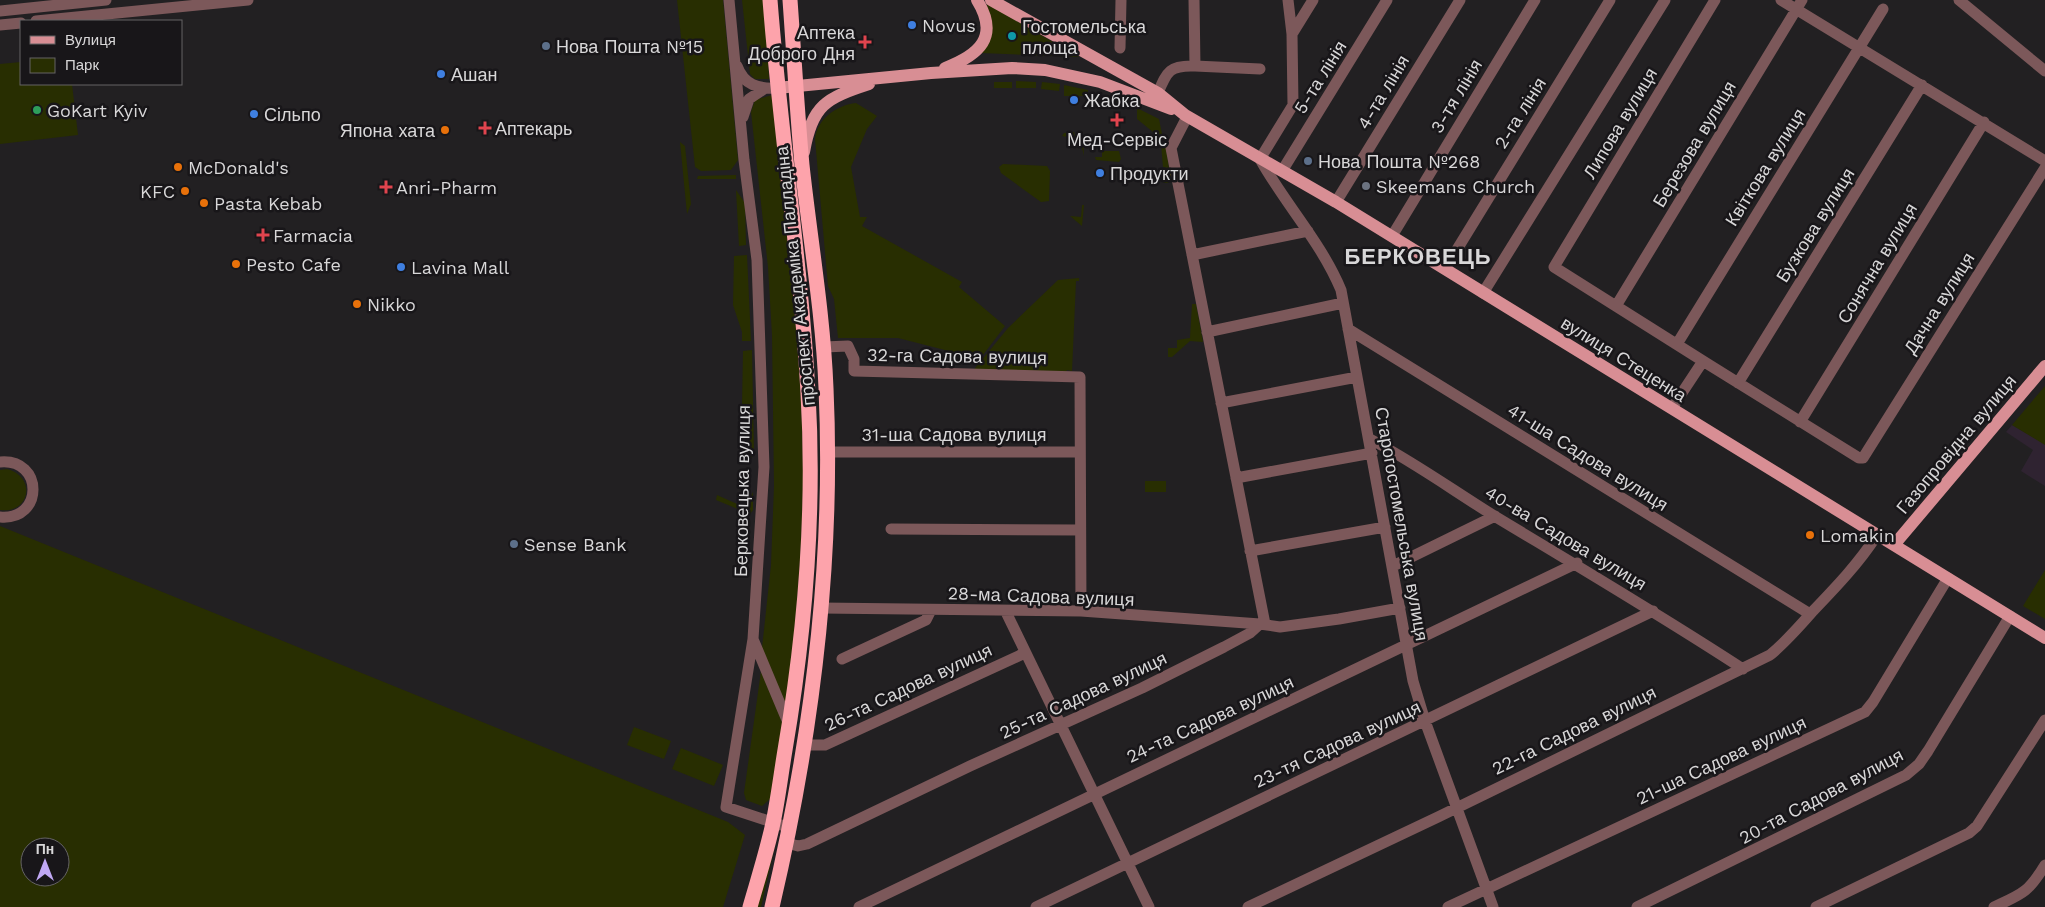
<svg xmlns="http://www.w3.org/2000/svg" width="2045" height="907" font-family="'Work Sans',sans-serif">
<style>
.industrial{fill:#2f2331}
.green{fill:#282e01;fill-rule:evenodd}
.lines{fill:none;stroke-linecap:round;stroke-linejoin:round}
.minor{stroke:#7c585a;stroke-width:11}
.major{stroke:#d88e94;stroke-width:12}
.highway{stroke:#fda3ab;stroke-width:15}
.shop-dot{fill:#3f7fe0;stroke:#181619;stroke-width:2}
.culture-dot{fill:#0f9aa8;stroke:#181619;stroke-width:2}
.health-dot{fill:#e0444e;stroke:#181619;stroke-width:2}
.service-dot{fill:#5c6f8a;stroke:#181619;stroke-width:2}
.leisure-dot{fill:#2e9e5b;stroke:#181619;stroke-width:2}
.food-dot{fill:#e8710a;stroke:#181619;stroke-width:2}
.worship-dot{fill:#6b7280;stroke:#181619;stroke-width:2}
.labels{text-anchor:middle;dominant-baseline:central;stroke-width:5;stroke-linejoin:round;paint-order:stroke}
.poi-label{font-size:18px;fill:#d8d7d8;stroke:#181619;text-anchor:start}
.street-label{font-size:18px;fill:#d8d7d8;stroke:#181619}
.district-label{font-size:22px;font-weight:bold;letter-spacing:1px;fill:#d8d7d8;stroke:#181619}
</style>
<rect width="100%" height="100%" fill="#222022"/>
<path class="industrial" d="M2012,425l33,19v42l-24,-15 12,-21 -27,-18z"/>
<path class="green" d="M677,0h46l15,160 -7,10 -30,1 -6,-4z
M742,0h23l4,79h-14l-5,-5z
M987,4l92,53 -98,-4z
M21,62v22h51l6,51 -78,9v-80z
M1016,81l20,1v6h-20z
M994,82h18v6h-18z
M1042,82l18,2 -1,7 -18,-2z
M1064,85l24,5v6h-24z
M772,95c12,127 31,254 31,381 0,78 -9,156 -16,234l-25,-62 9,-83 3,-79 -2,-151 -4,-68 -17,-155 4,-12z
M1105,97h4l26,10 -35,1 1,-9z
M856,103l21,13 -10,13 -16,38 9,50h7l-5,9 100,56 -3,5 46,39 -25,33 -82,-21h-60l-4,-39 -6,-13 -13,-147c2,-20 22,-34 41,-36z
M1137,108l22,11 4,20h-5l-1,-7h-4l-16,-13z
M1074,132l2,9h7l1,15 -3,-12 -14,-1v-6l-5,-1 2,-3z
M680,142l5,4 6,58 -4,10z
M1165,143l4,25 -6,-1 -2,-23z
M1102,151h17l2,8 -2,3 -23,-2 -1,-3h7z
M1003,164l44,2 3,5 -1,30 -8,1 -40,-29 -2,-6z
M1160 177a6 6 0 1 1 12 0a6 6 0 1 1-12 0Z
M736,175v4h-39l1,-3z
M736,190l9,13 1,42 -7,1z
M1082,205h2l-2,21 -12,-10 11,1z
M747,255l4,86h-9v-9l-9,-27 1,-49z
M1079,278v3h-3l-4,90 -5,-1 -1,2 -95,1 37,-45 50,-48z
M1192,304h4l7,38 -13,-1 -18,16h-4v-9h9v-8l13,-2z
M752,350l2,103 -4,7 -9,1 2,-110z
M2045,386v59l-33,-20z
M7,469c30,8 23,45 -7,41v-40z
M1145,481h21v11h-21z
M753,492v18l-3,4 -34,-14 1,-5 29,13z
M0,526l728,296 17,13 -22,72h-723zM30,847h30v30h-30z
M2045,570v49l-22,-13z
M761,671l22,53 -13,75 -8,7 -16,-6 -2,-7z
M634,727l37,14 -7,18 -37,-14z
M681,748l42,17 -9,21 -42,-17z
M777,837l-16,70h-5z"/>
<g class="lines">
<path class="minor" d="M729,0l15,160 13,100 7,207 -11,172 -27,168 55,18
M1288,0l4,34 1,71 -33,54c25,45 61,83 81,131l72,391 12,40 68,186
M1781,0l264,161
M1959,0l86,71
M0,11l106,-11
M36,21l212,-21
M0,25l21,-2
M1292,34l21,-34
M1120,48l1,-48
M737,66c7,19 21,23 40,22
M1195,66l65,3
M1158,93c9,-22 12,-28 37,-27l-1,-66
M743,117l6,-18 15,-10
M1187,117l-16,31 94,476
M1282,171l105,-171
M1336,202l124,-202
M1392,236l143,-236
M1192,255l116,-24
M1445,269l165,-269
M1483,293l182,-293
M1616,306l186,-306
M1348,329l462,285
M1207,332l136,-29
M1677,344l206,-335
M824,347l24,-1 6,13v12l226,6 1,234
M1703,361l-149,-94 161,-267
M1738,383l184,-298
M1221,403l136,-26
M1672,408l31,-47 156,97h4l182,-290
M1800,422l184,-300
M1370,439c44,23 84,52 126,78 83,50 166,99 247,152
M828,452h252
M0,462c44,-4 44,59 0,55
M1236,478l136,-25
M891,529l189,1
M1250,551l135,-24
M1393,566l102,-50
M821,608l260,3 179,13
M1006,612l143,295
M753,639l36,86
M842,659l84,-39 5,-10
M804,745h21l200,-92
M787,843l11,3 9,-2 163,-78 172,-78 82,-41 26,-14 10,-9 20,3 59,-8 61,-11
M859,907l718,-344
M1036,907l617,-296
M1248,907l190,-90 332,-162c16,-13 29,-28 43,-44 23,-24 46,-48 64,-76
M1448,907l417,-195 8,-10 75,-124
M1637,907l269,-132 13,-11 9,-13 82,-135
M1816,907l153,-74 8,-7 68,-106
M1994,907c28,-13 34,-14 51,-42"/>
<path class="major" d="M991,0l167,93 27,22 151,87 709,436
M945,68c34,-13 55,-31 32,-68
M777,88l154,-15 81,-5 33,2 55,12 71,27
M804,152c8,-47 22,-54 65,-68
M1894,545l151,-179"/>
<path class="highway" d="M750,907c8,-28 17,-56 23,-84 5,-24 8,-49 12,-73 20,-117 30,-238 23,-357 -7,-131 -28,-262 -38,-393
M772,907c40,-170 62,-344 54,-519 -3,-75 -16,-149 -24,-223 -5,-55 -8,-110 -12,-165"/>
</g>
<g class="shop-dot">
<circle cx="912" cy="25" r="5"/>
<circle cx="441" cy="74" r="5"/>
<circle cx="1074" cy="100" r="5"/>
<circle cx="254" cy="114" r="5"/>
<circle cx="1100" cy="173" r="5"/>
<circle cx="401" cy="267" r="5"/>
</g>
<circle class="culture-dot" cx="1012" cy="36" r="5"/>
<g class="health-dot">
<path d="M862.5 34.5h5v5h5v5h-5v5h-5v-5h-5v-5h5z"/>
<path d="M1114.5 112.5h5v5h5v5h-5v5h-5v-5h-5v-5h5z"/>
<path d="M482.5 120.5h5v5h5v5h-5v5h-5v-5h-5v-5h5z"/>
<path d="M383.5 179.5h5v5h5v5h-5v5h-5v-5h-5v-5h5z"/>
<path d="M260.5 227.5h5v5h5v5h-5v5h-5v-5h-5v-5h5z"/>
</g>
<g class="service-dot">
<circle cx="546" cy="46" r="5"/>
<circle cx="1308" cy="161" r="5"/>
<circle cx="514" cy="544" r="5"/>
</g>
<circle class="leisure-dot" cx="37" cy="110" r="5"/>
<g class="food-dot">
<circle cx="445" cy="130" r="5"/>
<circle cx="178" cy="167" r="5"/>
<circle cx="185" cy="191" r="5"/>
<circle cx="204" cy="203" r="5"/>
<circle cx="236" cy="264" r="5"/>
<circle cx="357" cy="304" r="5"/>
<circle cx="1810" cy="535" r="5"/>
</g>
<circle class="worship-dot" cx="1366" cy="186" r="5"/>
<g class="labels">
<g class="poi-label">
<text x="922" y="25">Novus</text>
<text x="1022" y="26">Гостомельська<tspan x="1022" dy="21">площа</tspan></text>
<text x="855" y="32" text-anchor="end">Аптека<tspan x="855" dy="21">Доброго Дня</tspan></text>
<text x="556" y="46">Нова Пошта №15</text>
<text x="451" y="74">Ашан</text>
<text x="1084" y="100">Жабка</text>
<text x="47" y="110">GoKart Kyiv</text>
<text x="264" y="114">Сільпо</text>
<text x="495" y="128">Аптекарь</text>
<text x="435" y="130" text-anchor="end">Япона хата</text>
<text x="1117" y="139" text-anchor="middle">Мед-Сервіс</text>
<text x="1318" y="161">Нова Пошта №268</text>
<text x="188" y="167">McDonald's</text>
<text x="1110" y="173">Продукти</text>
<text x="1376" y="186">Skeemans Church</text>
<text x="396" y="187">Anri-Pharm</text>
<text x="175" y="191" text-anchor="end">KFC</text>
<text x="214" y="203">Pasta Kebab</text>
<text x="273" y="235">Farmacia</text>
<text x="246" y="264">Pesto Cafe</text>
<text x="411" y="267">Lavina Mall</text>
<text x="367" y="304">Nikko</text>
<text x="1820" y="535">Lomakin</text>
<text x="524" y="544">Sense Bank</text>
</g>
<g class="street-label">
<text transform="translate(1320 77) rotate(-58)">5-та лінія</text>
<text transform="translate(1383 92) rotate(-59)">4-та лінія</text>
<text transform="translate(1456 96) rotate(-59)">3-тя лінія</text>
<text transform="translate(1520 113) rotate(-58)">2-га лінія</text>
<text transform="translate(1620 123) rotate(-59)">Липова вулиця</text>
<text transform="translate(1694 144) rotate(-59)">Березова вулиця</text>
<text transform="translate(1765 167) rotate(-58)">Квіткова вулиця</text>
<text transform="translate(1815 225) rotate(-58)">Бузкова вулиця</text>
<text transform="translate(1877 263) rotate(-59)">Сонячна вулиця</text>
<text transform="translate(795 276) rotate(-96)">проспект Академіка Палладіна</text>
<text transform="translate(1939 303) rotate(-58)">Дачна вулиця</text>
<text transform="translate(957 356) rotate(1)">32-га Садова вулиця</text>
<text transform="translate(1624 359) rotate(32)">вулиця Стеценка</text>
<text x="954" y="434">31-ша Садова вулиця</text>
<text transform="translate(1956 444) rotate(-50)">Газопровідна вулиця</text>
<text transform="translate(1588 457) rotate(32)">41-ша Садова вулиця</text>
<text transform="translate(742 491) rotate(-89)">Берковецька вулиця</text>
<text transform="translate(1402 524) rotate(80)">Старогостомельська вулиця</text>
<text transform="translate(1566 538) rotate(31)">40-ва Садова вулиця</text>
<text transform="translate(1041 596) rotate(2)">28-ма Садова вулиця</text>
<text transform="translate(908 687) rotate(-25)">26-та Садова вулиця</text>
<text transform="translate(1083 695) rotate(-25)">25-та Садова вулиця</text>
<text transform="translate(1210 719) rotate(-25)">24-та Садова вулиця</text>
<text transform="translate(1574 730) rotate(-26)">22-га Садова вулиця</text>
<text transform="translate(1337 744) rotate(-25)">23-тя Садова вулиця</text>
<text transform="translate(1721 760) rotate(-25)">21-ша Садова вулиця</text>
<text transform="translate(1821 796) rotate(-28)">20-та Садова вулиця</text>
</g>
<g class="district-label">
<text x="1418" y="256">БЕРКОВЕЦЬ</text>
</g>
</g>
<rect x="20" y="20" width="162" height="65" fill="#181619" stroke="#656365"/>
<rect x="30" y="36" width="25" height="8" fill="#d88e94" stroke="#656365"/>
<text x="65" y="45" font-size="15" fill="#d8d7d8">Вулиця</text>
<rect x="30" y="58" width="25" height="15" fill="#282e01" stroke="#656365"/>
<text x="65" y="70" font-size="15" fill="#d8d7d8">Парк</text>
<g transform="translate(45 862)"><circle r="24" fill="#181619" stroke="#656365"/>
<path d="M0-4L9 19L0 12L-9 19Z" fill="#c0a8f4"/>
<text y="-8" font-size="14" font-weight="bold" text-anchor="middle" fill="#d8d7d8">Пн</text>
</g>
</svg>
